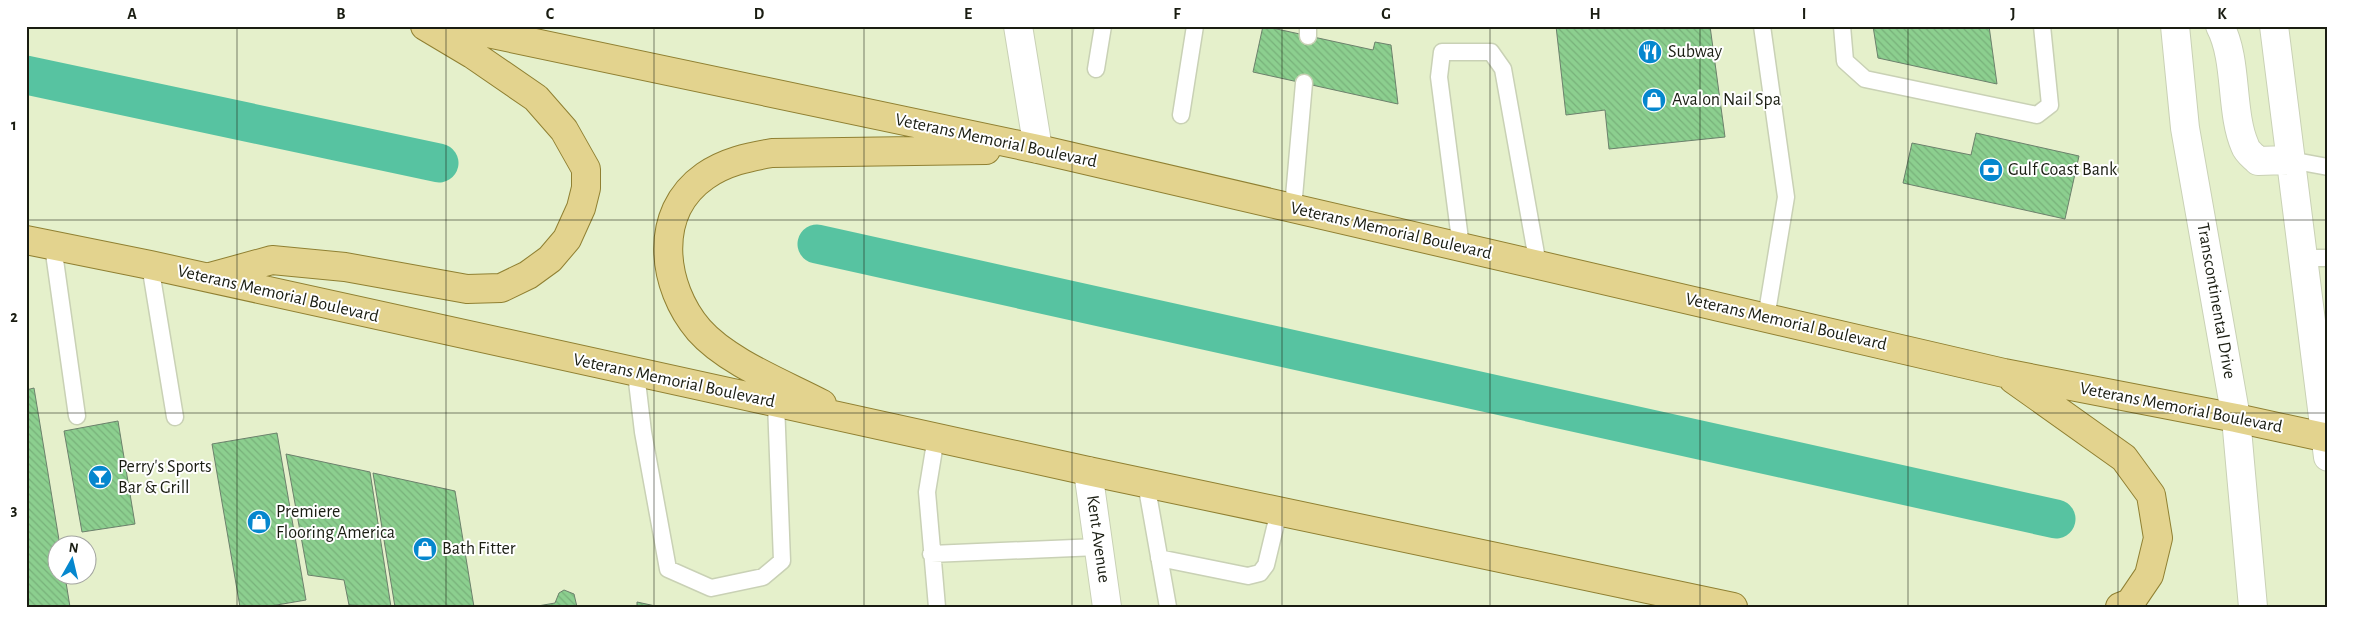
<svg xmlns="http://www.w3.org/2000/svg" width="2354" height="633" font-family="'Alegreya Sans',sans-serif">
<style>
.built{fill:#e5f0cb;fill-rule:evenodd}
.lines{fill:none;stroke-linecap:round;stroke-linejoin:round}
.canal{stroke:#57c3a1;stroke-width:39}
.building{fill:url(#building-back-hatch);stroke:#6c816c}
.service-casing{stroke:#c9d1b5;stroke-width:19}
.minor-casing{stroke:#c9d1b5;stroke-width:30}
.tertiary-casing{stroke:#c9d1b5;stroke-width:30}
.primary-casing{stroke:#908032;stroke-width:30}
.service{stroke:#fff;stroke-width:16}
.minor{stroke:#fff;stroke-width:28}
.tertiary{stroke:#fff;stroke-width:28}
.primary{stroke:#e3d38e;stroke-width:28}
.grid{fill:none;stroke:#1a1d12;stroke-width:1;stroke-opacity:0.55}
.labels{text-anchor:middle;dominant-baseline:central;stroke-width:4;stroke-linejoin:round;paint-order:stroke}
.poi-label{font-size:18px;fill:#1a1d12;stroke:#fff;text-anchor:start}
.street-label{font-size:18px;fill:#1a1d12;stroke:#fff}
.neatline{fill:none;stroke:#1a1d12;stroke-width:2}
.grid-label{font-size:16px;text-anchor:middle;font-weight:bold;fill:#1a1d12}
</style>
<defs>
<pattern id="building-back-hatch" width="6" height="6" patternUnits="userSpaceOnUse" patternTransform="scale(1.25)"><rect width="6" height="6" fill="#8ccf8f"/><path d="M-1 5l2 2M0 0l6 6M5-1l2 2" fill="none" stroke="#78b17a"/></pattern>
</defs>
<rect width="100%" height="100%" fill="#f2fbdd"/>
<path class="built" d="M26,26h2302v581h-2302zM58,546h30v30h-30z"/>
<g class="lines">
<path class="canal" d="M26,75l413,88
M817,244l1239,275"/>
</g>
<path class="building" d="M1263,26l110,24 2,-8 16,3 7,59 -145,-32z
M1556,26h154l15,111 -116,12 -4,-39 -39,5z
M1873,26h116l8,58 -119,-26z
M1976,133l103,23 -14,63 -162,-36 9,-40 59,12z
M34,388l26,158h-2v30h7l5,31h-44v-217z
M118,421l17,103 -53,8 -18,-101z
M277,433l29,167 -41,7h-25l-28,-163z
M286,454l84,18 21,135 -42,-2 -5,-25 -36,-5z
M373,473l82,18 19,116h-79z
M564,590l10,4 3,13h-45l23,-4 4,-10z
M637,602l23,5h-23z"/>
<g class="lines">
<g class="service-casing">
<path id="service" d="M1762,26l24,171 -20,121
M1842,26l3,35 20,18 172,36 13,-10 -8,-79
M1308,36v-10
M1096,69l7,-43
M1181,115l14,-89
M2290,160l38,7
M1293,208l11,-125
M53,246l24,170
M1461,247l-22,-170 3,-25h49l12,17 35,196
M2303,258h25
M150,265l25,152
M636,373l7,59 25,137 43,19 52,-11 19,-16 -6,-158
M936,437l-9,55 10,115
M1146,483l22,124
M931,554l167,-7
M1159,558l89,18 12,-3 6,-8 13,-54"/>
</g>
<g class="minor-casing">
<path id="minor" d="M1018,26l20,123
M1088,471l19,136"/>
</g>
<g class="tertiary-casing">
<path id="tertiary" d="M2175,26l10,102 51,290 17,189
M2220,26c18,34 10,86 25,120 2,6 8,10 13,15l32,-1
M2274,26l54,431"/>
</g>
<g class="primary-casing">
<path id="primary" d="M454,26l584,123 966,224 232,45 92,20
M26,240l124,25 938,206 645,136
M210,277l62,-17 73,7 122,22 34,-1 27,-13 22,-16 17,-20 14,-31 5,-20v-19l-22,-39 -28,-32 -64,-44 -47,-28
M2013,379l111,79 27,37 7,43 -9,37 -19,28 -10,4
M822,404c-38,-20 -95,-42 -123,-74 -37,-43 -47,-117 6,-154 20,-14 43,-19 67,-23l214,-3"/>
</g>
<use href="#service" class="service"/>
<use href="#minor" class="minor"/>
<use href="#tertiary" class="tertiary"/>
<use href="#primary" class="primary"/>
</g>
<path class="grid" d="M237,26v581M446,26v581M654,26v581M864,26v581M1072,26v581M1282,26v581M1490,26v581M1700,26v581M1908,26v581M2118,26v581M26,220h2302M26,413h2302"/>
<defs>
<g id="restaurant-disc" transform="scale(1.25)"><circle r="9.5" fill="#0587ce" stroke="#fff"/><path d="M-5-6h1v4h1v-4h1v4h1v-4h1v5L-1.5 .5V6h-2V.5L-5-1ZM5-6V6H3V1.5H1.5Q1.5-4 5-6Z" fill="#fff"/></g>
<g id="shop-disc" transform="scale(1.25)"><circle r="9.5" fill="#0587ce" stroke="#fff"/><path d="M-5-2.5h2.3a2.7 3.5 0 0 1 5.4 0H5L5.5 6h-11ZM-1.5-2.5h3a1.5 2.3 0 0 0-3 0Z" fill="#fff"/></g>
<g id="bank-disc" transform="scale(1.25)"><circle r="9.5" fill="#0587ce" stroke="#fff"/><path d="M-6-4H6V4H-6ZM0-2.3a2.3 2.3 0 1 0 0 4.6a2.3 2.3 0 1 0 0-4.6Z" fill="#fff"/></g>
<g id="bar-disc" transform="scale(1.25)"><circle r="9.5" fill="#0587ce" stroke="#fff"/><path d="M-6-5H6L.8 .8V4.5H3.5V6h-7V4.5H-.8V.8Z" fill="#fff"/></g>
</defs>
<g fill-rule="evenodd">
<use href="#restaurant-disc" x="1650" y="52"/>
<use href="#shop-disc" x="1654" y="100"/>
<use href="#bank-disc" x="1991" y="170"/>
<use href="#bar-disc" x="100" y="477"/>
<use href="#shop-disc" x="259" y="522"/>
<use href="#shop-disc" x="425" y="549"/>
</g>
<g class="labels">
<g class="poi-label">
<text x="1668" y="52">Subway</text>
<text x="1672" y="100">Avalon Nail Spa</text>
<text x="2008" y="170">Gulf Coast Bank</text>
<text x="118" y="467">Perry's Sports<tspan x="118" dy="21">Bar &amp; Grill</tspan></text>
<text x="276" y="512">Premiere<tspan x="276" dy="21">Flooring America</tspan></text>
<text x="442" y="549">Bath Fitter</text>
</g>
<g class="street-label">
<text transform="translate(996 141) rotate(12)">Veterans Memorial Boulevard</text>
<text transform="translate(1391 231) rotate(13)">Veterans Memorial Boulevard</text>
<text transform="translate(278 294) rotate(13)">Veterans Memorial Boulevard</text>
<text transform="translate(2216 301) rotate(80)">Transcontinental Drive</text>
<text transform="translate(1786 322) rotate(13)">Veterans Memorial Boulevard</text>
<text transform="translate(674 381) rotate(12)">Veterans Memorial Boulevard</text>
<text transform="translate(2181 408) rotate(11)">Veterans Memorial Boulevard</text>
<text transform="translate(1098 539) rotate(82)">Kent Avenue</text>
</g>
</g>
<rect width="2354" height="633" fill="none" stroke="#ffffff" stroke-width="55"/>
<g transform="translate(72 560) rotate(8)"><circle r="24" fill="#ffffff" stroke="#a3a5a0"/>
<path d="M0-4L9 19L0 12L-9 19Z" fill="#0587ce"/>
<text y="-8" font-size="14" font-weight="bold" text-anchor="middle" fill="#1a1d12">N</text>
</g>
<rect x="28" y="28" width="2298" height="578" class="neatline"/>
<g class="grid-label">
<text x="132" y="19">A</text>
<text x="341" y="19">B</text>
<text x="550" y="19">C</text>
<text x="759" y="19">D</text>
<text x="968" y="19">E</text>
<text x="1177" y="19">F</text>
<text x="1386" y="19">G</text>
<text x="1595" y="19">H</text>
<text x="1804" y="19">I</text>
<text x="2013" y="19">J</text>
<text x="2222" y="19">K</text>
<text x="14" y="130">1</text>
<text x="14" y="322">2</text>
<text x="14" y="515">3</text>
</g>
</svg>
